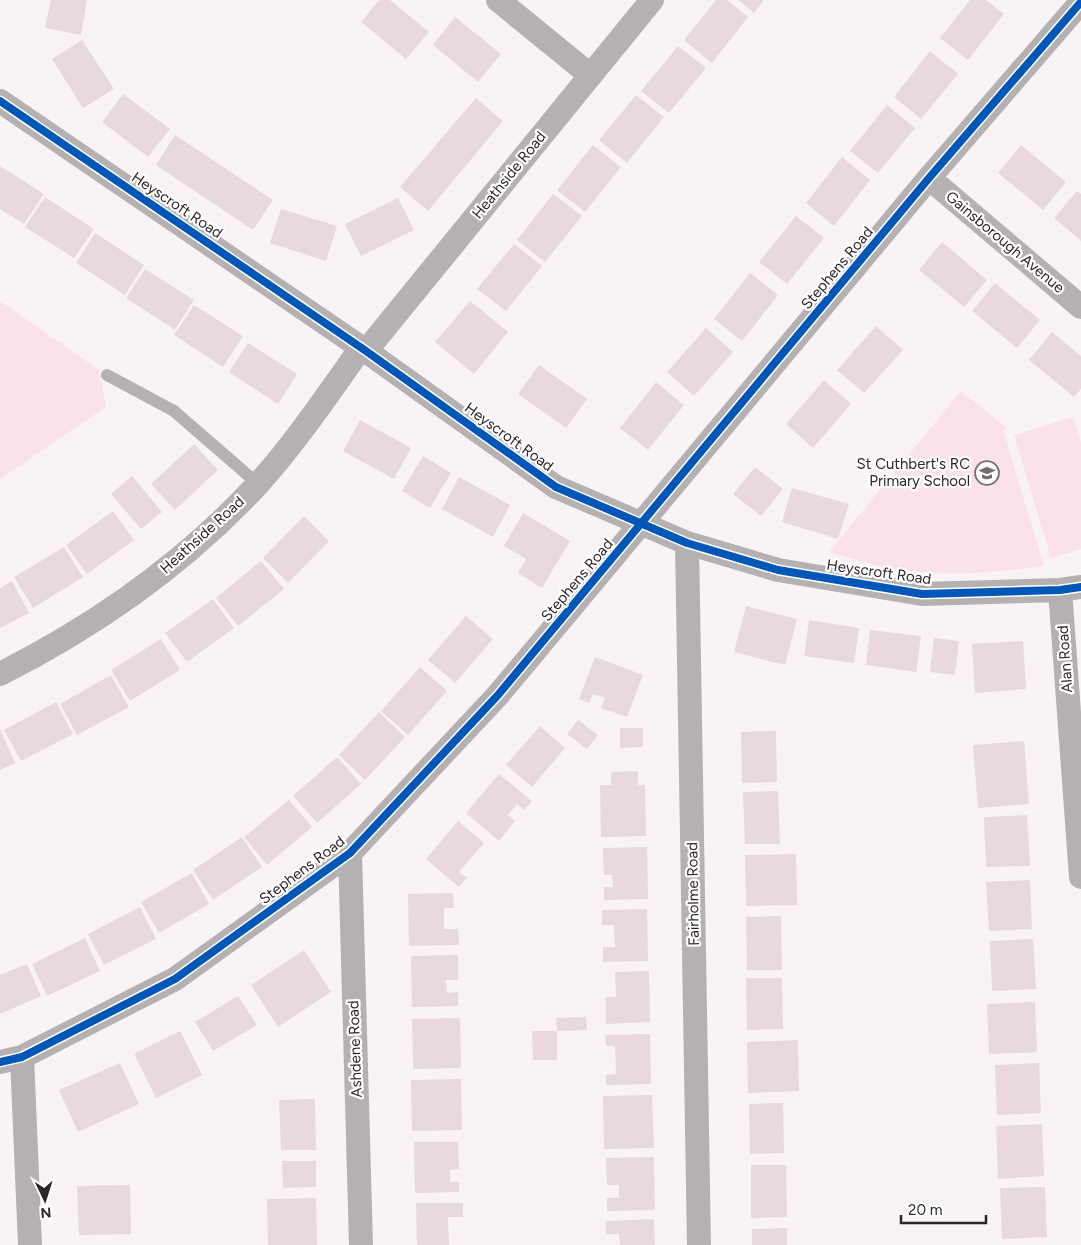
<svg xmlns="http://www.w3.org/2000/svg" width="1081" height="1245" font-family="Figtree,sans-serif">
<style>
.green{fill:#fbe1e9}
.building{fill:#e8d9dd}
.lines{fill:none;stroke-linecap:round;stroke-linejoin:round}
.service{stroke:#b5b1b2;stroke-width:12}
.minor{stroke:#b5b1b2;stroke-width:24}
.cycleway-casing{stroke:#fff;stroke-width:11}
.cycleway{stroke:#0057b8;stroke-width:8}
.labels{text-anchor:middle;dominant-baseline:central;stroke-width:4.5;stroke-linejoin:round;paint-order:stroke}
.street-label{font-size:15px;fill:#2d2527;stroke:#fff}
.poi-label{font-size:15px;fill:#2d2527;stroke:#fff;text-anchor:end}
</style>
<rect width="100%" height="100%" fill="#faf3f5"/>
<path class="green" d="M0,301l99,69 7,37 -106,72z
M961,391l46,37 -4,2 41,136c-46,6 -94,11 -141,4 -25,-3 -50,-11 -74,-18z
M1073,417l8,26v106l-30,9 -37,-123z"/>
<path class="building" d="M51,0h36l-6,35 -36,-7z
M379,0h11l39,32 -23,27 -45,-37z
M716,0h11l21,17 -36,46 -28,-23z
M738,0h26l-10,13z
M970,0h16l18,14 -36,46 -28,-22z
M455,17l46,37 -23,28 -45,-37z
M82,40l32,49 -31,19 -31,-49z
M678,46l28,22 -37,45 -28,-22z
M930,51l28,23 -37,45 -27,-22z
M123,94l47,35 -22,28 -46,-35z
M636,95l28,22 -37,46 -28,-23z
M476,98l27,23 -75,90 -28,-24z
M887,105l28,23 -37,45 -28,-22z
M175,135l98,65 -20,30 -97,-65z
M593,145l28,22 -36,45 -28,-22z
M1021,145l45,37 -23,28 -45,-37z
M842,157l28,23 -36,46 -28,-23z
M0,166l44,28 -20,30 -24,-15z
M1077,191l4,3v47l-27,-23z
M553,194l29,22 -37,46 -28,-22z
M45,197l49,32 -20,29 -49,-31z
M398,198l16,32 -53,26 -16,-32z
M281,209l56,17 -11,35 -56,-18z
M796,216l28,22 -37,46 -28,-22z
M95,233l49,32 -19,30 -49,-32z
M942,242l45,38 -23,27 -45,-37z
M514,244l28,22 -36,45 -29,-22z
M145,269l49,31 -19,30 -49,-32z
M750,273l28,22 -36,46 -28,-22z
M995,283l45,37 -23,28 -45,-37z
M470,301l38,31 -34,42 -39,-32z
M194,305l49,31 -20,31 -49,-32z
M876,326l27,24 -39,43 -27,-23z
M706,328l27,24 -39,44 -27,-24z
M1052,332l29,24v33l-7,8 -45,-37z
M248,343l49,31 -19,30 -49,-32z
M539,365l48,34 -21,29 -48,-34z
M824,380l27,24 -38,44 -27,-24z
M656,382l28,23 -36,45 -28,-22z
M360,420l51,28 -17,31 -51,-28z
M194,444l24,26 -43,40 -24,-26z
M423,456l28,17 -21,35 -28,-17z
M755,467l28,22 -22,27 -28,-22z
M132,476l30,36 -21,17 -30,-35z
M459,477l51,28 -17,32 -51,-28z
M792,488l57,16 -11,35 -56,-17z
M113,511l21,29 -47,34 -21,-29z
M523,513l47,28 -28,47 -24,-15 8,-14 -22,-13z
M304,516l25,25 -41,42 -25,-25z
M64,547l19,30 -50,31 -19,-31z
M261,561l23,28 -46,37 -22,-28z
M12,581l17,32 -29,15v-40z
M213,599l21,29 -47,34 -22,-29z
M746,606l51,13 -12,46 -51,-13z
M466,616l27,23 -38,44 -27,-23z
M809,620l50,8 -5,35 -50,-7z
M870,630l51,6 -5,36 -50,-7z
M934,638l25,3 -4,34 -25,-3z
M161,639l19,31 -50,31 -19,-31z
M1023,641l3,48 -51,4 -3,-49z
M595,657l48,18 -16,42 -26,-9 4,-10 -12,-4 -4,9 -10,-4z
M420,667l27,24 -39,44 -27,-24z
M111,675l18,32 -52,28 -17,-31z
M56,702l17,32 -52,27 -17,-31z
M379,712l26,25 -40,43 -26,-25z
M578,720l20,15 -11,14 -20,-15z
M540,726l25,22 -33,39 -26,-22z
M620,728h23v19l-23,1z
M0,729l15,34 -15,7z
M776,731l1,51 -35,1 -1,-51z
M1024,741l5,63 -51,4 -5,-63z
M337,757l24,27 -44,39 -24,-27z
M638,771v14h7l1,51 -45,1 -1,-52h11v-13z
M499,774l33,27 -8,9 -7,-6 -9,11 7,6 -16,20 -33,-28z
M778,791l2,53h-35l-2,-52z
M289,800l23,27 -45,38 -23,-28z
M1027,815l3,51 -44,1 -2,-50z
M458,821l26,22 -25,29 8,6 -8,9 -33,-28z
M242,837l20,30 -49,33 -20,-30z
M647,847l1,52 -44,1v-13h9l-1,-12h-8l-1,-27z
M796,854l1,51 -51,1 -1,-51z
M192,873l17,31 -50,29 -18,-31z
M1030,880l2,49 -43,2 -3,-49z
M453,893l1,15h-10v21h14l1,16 -50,1 -1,-52z
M140,907l16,32 -52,26 -16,-31z
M647,909l1,52 -45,1v-15h12l-1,-22h-12v-15z
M781,916l1,54h-35l-1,-53z
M85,938l15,33 -53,25 -15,-32z
M1033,939l3,50 -44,2 -2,-50z
M304,950l27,42 -53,35 -27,-42z
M458,955v25h-12l1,13 11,-1v14l-46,1 -1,-51z
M27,964l14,32 -41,18v-39z
M649,971l1,51 -44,2v-27h10l-1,-25z
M746,978h36l1,51 -36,1z
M238,996l19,29 -44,26 -18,-29z
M1035,1002l2,50 -48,2 -2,-50z
M586,1017l1,13 -30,1 -1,-13z
M460,1018l1,50 -48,1 -1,-50z
M180,1031l22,44 -46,23 -22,-44z
M532,1031h25v29h-24z
M650,1034l1,50 -45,1v-10l10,-1 -1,-28h-9l-1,-11z
M798,1040l1,51 -51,2 -1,-51z
M120,1063l19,41 -61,28 -19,-42z
M1039,1063l2,50 -44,2 -2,-50z
M461,1079l1,51 -50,1 -1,-51z
M652,1095l2,53 -50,1 -1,-53z
M315,1099l1,51h-35l-2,-50z
M783,1103l1,50 -34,1 -1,-50z
M1042,1124l2,52 -46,3 -2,-53z
M414,1142h44l1,27 -9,1v12h9v10l-44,1z
M654,1157l1,53 -48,1v-13h12v-13h-12l-1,-27z
M282,1161h34v26l-33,1z
M751,1165h35l1,52 -36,1z
M130,1185l1,49 -52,1 -2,-49z
M1045,1187l2,50 -45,2 -2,-51z
M316,1198l1,47h-49l-1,-46z
M416,1203h47v14h-15l1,28h-32z
M654,1219l1,26h-35l-1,-11h-13v-13z
M787,1228v17h-35v-16z"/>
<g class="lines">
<path class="service" d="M107,375l67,36 84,73"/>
<path class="minor" d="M498,0l92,75
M0,101l366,250 190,136 131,56 91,27 144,24 138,-4 21,-3
M929,178l152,129
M366,351l286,-351
M687,543l12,702
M1060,590l21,287
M0,674c95,-48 185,-111 258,-190 38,-42 70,-90 103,-136
M350,853l11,392
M22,1057l8,188
M0,1062l22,-5 153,-78 175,-126 148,-158 431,-517 152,-176"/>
<g class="cycleway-casing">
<path id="cycleway" d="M0,101l366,250 190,136 131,56 91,27 144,24 138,-4 21,-3
M0,1062l22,-5 153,-78 175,-126 148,-158 431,-517 152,-176"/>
</g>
<use href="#cycleway" class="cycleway"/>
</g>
<defs>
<g id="school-ring" transform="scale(1.25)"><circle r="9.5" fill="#fff" stroke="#756d6f" stroke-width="1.5"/><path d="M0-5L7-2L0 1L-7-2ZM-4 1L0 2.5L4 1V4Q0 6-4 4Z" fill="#756d6f"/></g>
</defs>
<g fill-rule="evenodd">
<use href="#school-ring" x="987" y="473"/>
</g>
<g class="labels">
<g class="street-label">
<text transform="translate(509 175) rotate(-51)">Heathside Road</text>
<text transform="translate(177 205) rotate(34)">Heyscroft Road</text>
<text transform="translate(1005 242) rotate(40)">Gainsborough Avenue</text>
<text transform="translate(837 268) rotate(-50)">Stephens Road</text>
<text transform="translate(509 437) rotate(36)">Heyscroft Road</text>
<text transform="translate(202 535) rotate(-42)">Heathside Road</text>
<text transform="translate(879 572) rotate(8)">Heyscroft Road</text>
<text transform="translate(577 580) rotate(-50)">Stephens Road</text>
<text transform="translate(1065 659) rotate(-94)">Alan Road</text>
<text transform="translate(302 870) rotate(-37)">Stephens Road</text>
<text transform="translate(693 894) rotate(-91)">Fairholme Road</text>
<text transform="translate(355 1049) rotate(-92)">Ashdene Road</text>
</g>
<g class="poi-label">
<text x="970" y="464">St Cuthbert's RC<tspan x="970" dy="17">Primary School</tspan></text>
</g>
</g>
<g transform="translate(45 1200) rotate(176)" stroke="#ffffff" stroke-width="4" paint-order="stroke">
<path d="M0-4L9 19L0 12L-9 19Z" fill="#2d2527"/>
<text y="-8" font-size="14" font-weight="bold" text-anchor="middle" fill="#2d2527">N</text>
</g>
<path d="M901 1215v8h85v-8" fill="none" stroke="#2d2527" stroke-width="2.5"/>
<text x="908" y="1215" font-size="15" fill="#2d2527" stroke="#ffffff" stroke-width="4" paint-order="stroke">20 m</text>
</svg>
